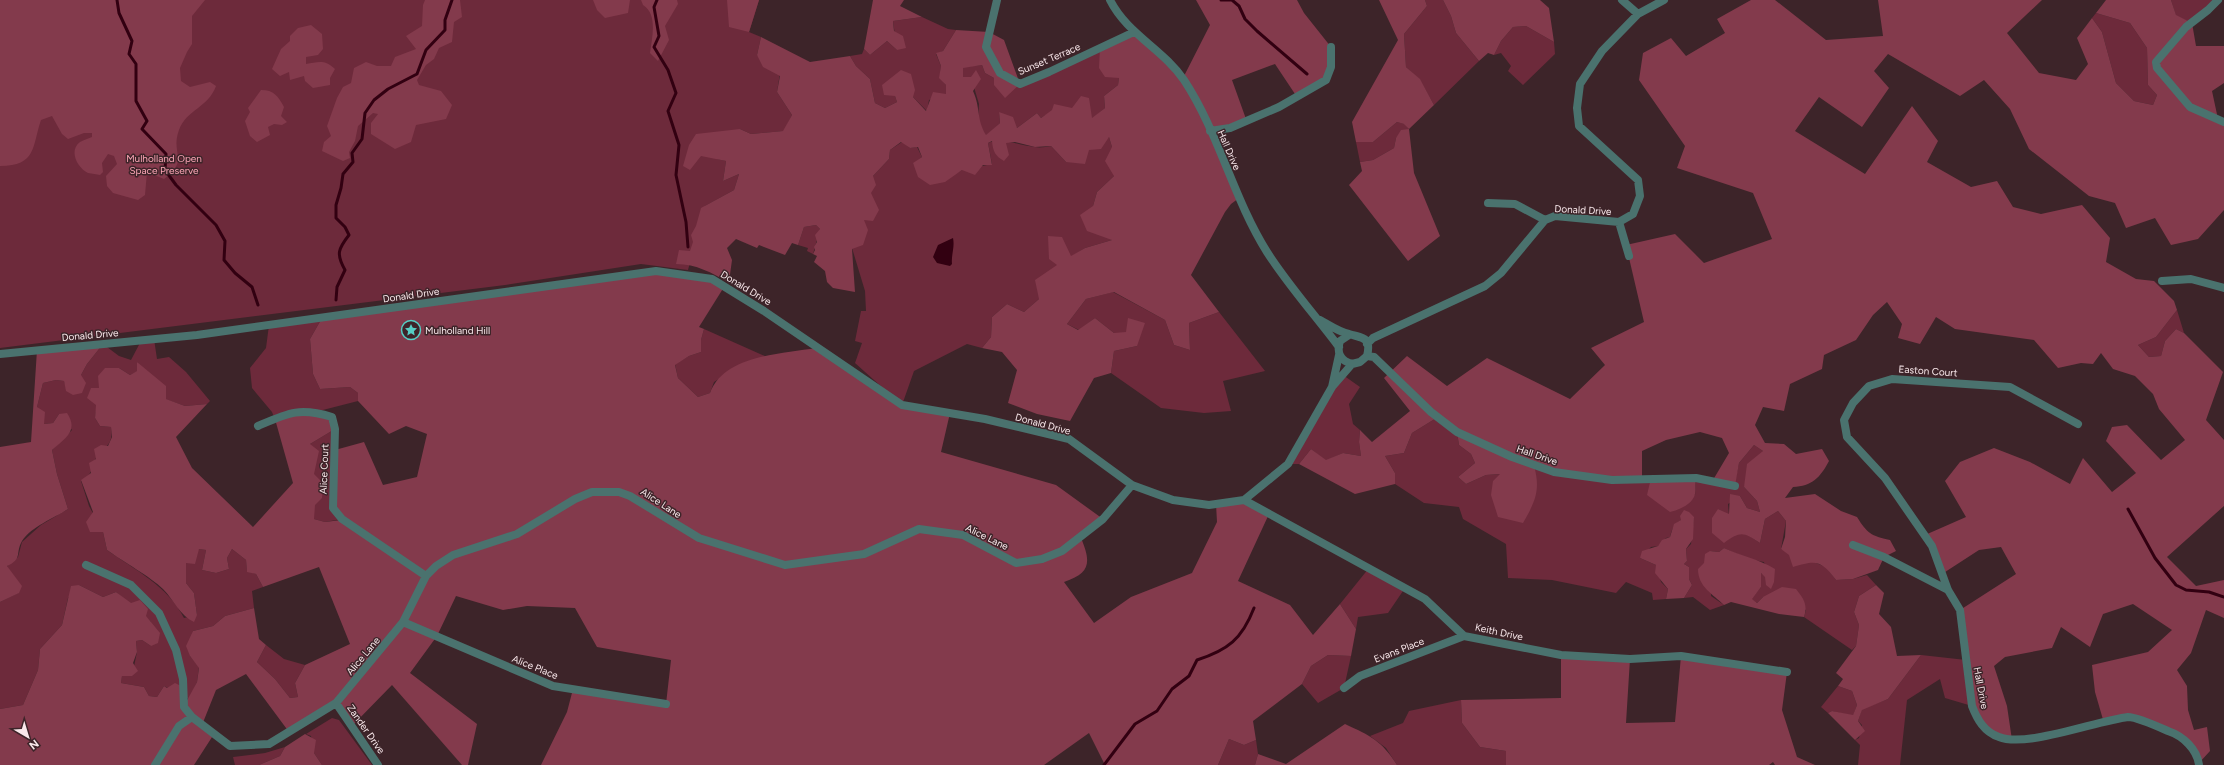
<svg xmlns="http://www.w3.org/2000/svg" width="2224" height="765" font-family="Figtree,sans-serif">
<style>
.green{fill:#6d2a3b}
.forest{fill:#833a4c}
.water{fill:#320011}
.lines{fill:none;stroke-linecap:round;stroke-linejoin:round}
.stream{stroke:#320011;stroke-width:3}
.street{stroke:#4a726e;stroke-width:8}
.labels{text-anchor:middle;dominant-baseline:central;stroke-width:3;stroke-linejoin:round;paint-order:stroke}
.street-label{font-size:10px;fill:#f9e8eb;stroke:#3d2429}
.park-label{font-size:10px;fill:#fda6b7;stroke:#3d2429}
.poi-label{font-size:10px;fill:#f9e8eb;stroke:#3d2429;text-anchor:start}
</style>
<rect width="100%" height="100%" fill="#3d2429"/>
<path class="green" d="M0,0h759l-10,32 12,5 -4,18 23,18 -3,19 15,23 -8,16 -33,3 -11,-5 -23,30 9,2 -3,20 16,-7 -5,16 -29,16 -17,64 -47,-6 -136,21 -505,63z
M1425,0h18l8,16 5,17 23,28 -45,44 -14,-25 -14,-13 -2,-33 23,-28z
M2171,0h47l-26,23 -16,-7z
M2096,13l34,10 17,25 1,37 9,10 -4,10 -19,-4 -18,-18 -14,-51 -10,-14z
M922,17l26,12 8,1 -13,21 -7,3 5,12 -1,12 6,7v9l-17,6 -2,11 -14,-14 -18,-1 2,6 -12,6 -10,-5 -5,-24 -14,-13 -6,-10 12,-2 2,-5 6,6 17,-14 10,9 -4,-29z
M1526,26l28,16 1,12 -32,31 -15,-14 3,-5 -10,-13 -7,2 7,-14 12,-14z
M1100,48l19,30 -1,7 -14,11 1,12 -13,11c-21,-12 -31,-15 -51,-1l-4,-5 -20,15 -18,-16 1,11 -14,13 -8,-14 1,-18 -8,-27h-8l-1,-10 20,-2 3,8 9,5 26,6z
M1397,122l8,2 4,5 -13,9 -2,10 -21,12 -13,2 -4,-20h17z
M1109,137l3,10 2,29 -17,16 -4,14 19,34 -27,8 -27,17 -19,34 -15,13 -17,-8 -15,13 -1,20 -9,11 -15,-4 -53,27 -12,34 -47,-42 7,-20 -7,-2 6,-30h5l-1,-20 -13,-43 11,-4v-24l10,-44 16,-17 1,-9 12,-8 8,6 7,-1 5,10 -9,7 40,11 9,-5 30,-6 -4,-21c15,-6 32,3 47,4 5,1 11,0 16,-1l15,16z
M816,225l4,4 -7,25 -6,-3 1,-3 -10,-3 6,-18z
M1113,292l52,28 9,25 16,5 -1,-27 30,-11 46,59 -42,10 8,30 -27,2 -43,-5 -50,-35 3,-22 23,-5 -11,-13h-12l-19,-15 -16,12 -12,-6 19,-25z
M2177,310l7,23 -8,-4 -11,12 -4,15 -12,1 -11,-12 18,-8z
M322,318l-12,21 3,35 7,15 30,-2 8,6v8l-43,11 -40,7 -3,-7 -20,-24 -2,-20 16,-20 3,-23z
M704,329l63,28 -21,5 -32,20 -4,11 -12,4 -20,-19 -3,-14 14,-8 12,-4v-12z
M154,339l3,20 12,-2 17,15 24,29 -3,3 -22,2 -20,-7 -28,-37 1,9 -8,4 -11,-7 -20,20 -4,30 5,8 11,1c3,21 -8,18 -16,33 -5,12 -2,13 -14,21l8,25 14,26 4,18c28,20 61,36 77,68l13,-3 -3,-22 -8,-10v-20l13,-14 7,1 -4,20 14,3 13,-4 -2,-11 5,-9 14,11 1,11 9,3 7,13 -11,4 2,17 -29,8 -12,10 -20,5 -3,25 9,11 -2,15 -8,17 -25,-13 -7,11 -8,-1 -5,-9 -23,-4 1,-7h10l5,-24 -1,-11 6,-1 9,6v-24l-35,-30 -13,5 -24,-12 -11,13 -6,27 -22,24 -2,21 -15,35 -23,4v-107l18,-9 -11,-27 11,-9 4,-15 19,-17 27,-16 -11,-35 -5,-24 20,-20 -13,-16 -6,9 -9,1 -7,-17 6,-24 13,-3 8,1 3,10 14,-16 6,-11 16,-20 16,12 12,4 10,-19z
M1343,375l17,12 -11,17 4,20 7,6 -1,12 2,14 -18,-3 -17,8 -15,-12 -12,15h-11z
M1438,417l19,15 2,13 12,9 4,9 -17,14 8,7 20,-9 15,-1 33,-9 117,13 44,17 1,-17 38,8 5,-23 15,-18 9,6 -19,36 13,14 3,11 -13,-4 -7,-12 -12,8 1,11 -11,-6 19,25 8,-1 15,10 5,-24 13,-8 8,10 -5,28 45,18 10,13 17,-1 14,-4 9,10 -17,11 -5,16 5,13 -3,21 -4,4 -48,-33 2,-7 -43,-13 -6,6 -6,-4 10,-12v-14l4,3 6,12 -7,-26c-10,-1 -30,-9 -40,-14l-5,4 -9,-1 1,45 13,9 -14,5 -17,-13 -9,1 8,-13 -3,-6v-12l-5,-3 3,-3 -1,-12 5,-5 3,-27c-15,3 -20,4 -24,20l-4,1 -8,8 -7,1 -11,11 16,7 5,17 7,7 -2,10 -13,1 -1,-7 -26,-11 -10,11 -64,-13 -44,-2 -2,-34 -43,-25 -4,-12 -35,-4 -29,-19v-11l-10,-17 19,-3 8,-20z
M335,429l7,90 -17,3 -11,-3v-45l-4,-30z
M1369,568l36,20 -17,25 -30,4 -2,12 -16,-25z
M266,645l18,14 21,6 -10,18 3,14 -8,1 -15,-19 -18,-17z
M1328,655l23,1 -7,32 -26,15 -16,-19 9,-18z
M1921,655l45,5 6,46 -27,-8 -5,-19 -33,21 -7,65h-42l2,-20 -5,-5 4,-2 3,-13 -4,-4 4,-12 26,-10z
M1838,686l14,5 5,14 -4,11 -21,-5 -4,2 -7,-6z
M1461,700l1,23 18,24 26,4v14h-109l-11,-17 -16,-12 33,-13 6,-12z
M332,718l7,2 33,45h-50l-8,-12 -3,-17 -5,-2z
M1229,739l15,6 12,-5 2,14 -3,11h-41h4z
M285,747l-5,9 -21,9h-24l-2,-8 32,-4z"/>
<path class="forest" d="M0,0h205l-13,16v28l-5,8 -7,16 1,13 9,6 20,-5 6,4c-8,22 -29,23 -37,44 -9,24 11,30 -15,49l-17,-7 -2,23 -7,5 -25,-7 -6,-7 -1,-10 11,-12 -3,-8 -6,-2 -6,9 1,9 -3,3c-3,-1 -8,-1 -12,-2 -10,-5 -20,-22 -8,-31 3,-2 8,-3 12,-5v-4h-8l-16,6 -6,-5 -10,-18 -11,4c-9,26 -4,46 -41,46z
M425,0h35l2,17 -8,5 -2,20 -13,6 -5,11 -8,6 -9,15 2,5 22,6 11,14 -6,14 -30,6 -5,17 -16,7 -24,-15v-11l7,-9 -5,-1 -15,13 -3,15 -6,11 1,6 -7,3 -21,-10 2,-9 7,-6 -4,-10 10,-28 6,-11 8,-4 3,-15 12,-6 11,4h14l4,-9 21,-8 -10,-13 16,-10 1,-21z
M593,0h37l-2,13 -23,5 -8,-8z
M641,0h36l1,4 -13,22 4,14 -11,21 -8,-8c2,-15 8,-39 -7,-48z
M727,0h32l-10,32 -20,-5z
M873,0h31l-4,6 22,11 -29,4 1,10 9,5 3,12 -9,2 -10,-9 -17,14 -6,-6z
M1196,0h101l7,13 27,34 -5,33 -29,17 -22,-33 -43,16 14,39 -36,12 29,67 -8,6 -6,8 -34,63 28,37 -30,11 1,27 -16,-5 -9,-25 -51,-28 -28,7 -19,25 11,6 17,-12 19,15 12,-1 2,-14 17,5 -8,23 -23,5 -3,22 -17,5 -24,43 -33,-7 -29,-11 9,-33 -15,-18 -20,-4 9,-11 1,-20 15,-13 17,8 15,-13 -4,-19 22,-15 -8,-6 -1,-23 14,1 9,19 14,-8 27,-8 -25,-9 -7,-16 13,-9 4,-14 17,-16 -9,-15 7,-14 -3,-10 -8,12 -12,1 -4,14 -19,-2 -15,-16 -16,1 -20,-5 -9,1 3,12 -5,6c-9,-5 -11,-10 -12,-20l-4,2 4,22h-9l-8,10 -13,-5 -17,12 -15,3 -12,-8 -5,-14 9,-6 -4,-10 -8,1 -9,-6 -11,8 -1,9 -16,17 3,9 -5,8 8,17 -6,11 -9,-1 4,10 -5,15 -11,4 3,43 -22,-4 -6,-6 -2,-11 -11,-9 3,-6 -4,-2 2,-4 -1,-3 3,-5 -2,-7 5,-6 -4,-4 -12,2 -6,18 -6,-2 -7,12 -26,-10 -2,3 -21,-9 -9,9 5,12 -3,22c-18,-9 -32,-18 -53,-18l3,-14 11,1 3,-9 -2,-7 5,-9 5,-18 33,-18 5,-16 -16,7 3,-20 -25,-5 -11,14 -7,-4 6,-21 7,-11 44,-5 11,5 32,-3 9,-16 -15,-23 3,-16 -17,-9 -6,-12 4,-18 49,25 40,-6 6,10 14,13 5,24 10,5 12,-6 -2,-6 -11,-1 -2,-10 19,-15 10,4 4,16 -2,7 13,14 7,-19 13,2v-9l-7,-7 2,-12 -5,-13 7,-2 13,-21 33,2 15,8 16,44 -15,14 -11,-13v-7l-9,-5 -3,-8 -19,3v9h8l5,-7 5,9 -8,12c8,18 3,27 13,44l14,-12 -1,-11 14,5 4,11 20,-15 4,5 11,-8 2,-6 18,4 9,-12 8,2 3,20 13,-10 -1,-12 14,-11 1,-7 -14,-1 -6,-9 1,-20 34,-16 49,46 27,-53z
M1379,0h46l2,6 -23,28 2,33 14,12 14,26 -25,24 5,44 26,63 -32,25 -59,-76 13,-14 -2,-9 13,-2 21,-12 2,-10 5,-8 8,-1 -5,-5 -7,-2 -24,20h-17l-4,-20 46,-82z
M1443,0h97l9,8 5,34 -28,-16 -13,1 -12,14 -7,14 -6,-2 -9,8 -23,-28 -5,-17z
M1751,0h24l51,40 57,-4 -5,-36h164l-35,33 32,40 37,7 12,-16 -11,-26 15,-20 10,14 14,51 18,18 19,4 4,-10 -9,-10 -1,-37 -17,-25 -34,-10 10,-13h65l5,15 16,8 4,23h28v37l-12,8 6,28 6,3v88l-26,29 -27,6 -16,-27 -29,10 -11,-25 -26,-7 -60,-47 -19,-40 -26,-29 -24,16 -72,-42 -14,17 15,17 -27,39 -43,-30 -24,34 70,43 47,-68 26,35 -11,21 44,25 26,-6 16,26 28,7 41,-9 28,33 -4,24 30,17 18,2 20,20 3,9 -21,27 -18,8 11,12 12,-1 4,-15 11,-12 8,4 39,39 -17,48 18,20v66l-57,51 29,29 28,-6v38l-18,-8 -15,43 -14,17 10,16 1,24 6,20 13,-3 3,24 -11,12 -23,-30 -47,-16 -25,6 -9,-31 -3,-27 56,-13 24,-22 -39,-26 -30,10 -13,33 -29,-20 -9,21 -47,9 -11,9 13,40 5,34 -13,-2 -22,-18 -17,-110 56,-36 -15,-27 -22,3 -37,24 -17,-39 41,-18 -21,-36 15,-19 34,-14 36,14 40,22 13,-26 29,34 24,-19 -30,-32 6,-14 15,-2 34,35 24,-20 -26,-31 -6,-15 -18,-18 -22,-7 -12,-16 -8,11 -12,-1 -23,5 -24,-28 -79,-11 -19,-12 -16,27 -22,-6 4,-14 -15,-22 -14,13 -17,25 -32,15 -2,14 -32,15 -6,27 -21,-4 -8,18 10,18 19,1 12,10 26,-5 7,12c-9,17 -17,25 -36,26l-8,11 30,-4 26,17 16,6c10,16 14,19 33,23l6,11 -12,6 -6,13 -25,9 -17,1c-15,-20 -20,-20 -43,-13l-4,-12 -8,-6 4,-12 1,-16 -8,-10 -13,8 -5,24c-17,-11 -19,-12 -36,0l-12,-10v-15l6,-9 11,5 1,-20 10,2 7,12 13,4 -3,-11 -13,-14 3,-23 16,-13 -9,-6 -15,18 -4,23 -22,-6 16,-27 -7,-15 -22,-6 -34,8 -24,11v27l-30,2 -78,-14c7,24 1,36 -11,57l-25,-6 -7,-22 2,-14 7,-7 -14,1 -20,9 -8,-7 17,-14 -4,-9 -12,-9 -2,-13 -19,-15 -26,16 -8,20 -19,3 10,17v11l-40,10 -56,-30 12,-15 15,11 17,-7 18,3 -2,-14 1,-12 12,12 38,-31 -26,-33 23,-22 40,30 40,-28 83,41 35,-34 -14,-17 53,-26 -18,-77 49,-11 29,29 68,-24 -19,-46 -76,-25 8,-22 -46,-66 4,-27 28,-15 15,18 39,-23 -8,-14z
M311,25l11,9 1,15 -5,6 -12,2v7c12,-2 19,-5 29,5l-5,9v7l-17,3 -8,-7 -1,-5 -14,4 -1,-8 -9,4 -8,-7 9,-20 9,-8v-5l8,-8z
M261,90c13,0 17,6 23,17l-3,9 6,6 -5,3 -8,-1 -6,3 2,8 -13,7 -7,-6 -5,-15 5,-9 -2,-4z
M656,271l56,8 12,8 -25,40 5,2 -3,11v12l-12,4 -14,9 3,13 20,19 12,-4c14,-38 71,-39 106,-45l86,57 48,8 -9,39 115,33 47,34 -22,19c10,24 10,35 -17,44l30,41 37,-26 61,-24 25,-51 -1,-18 28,-4 25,14 -31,67 52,24 23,30 27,-31 16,25 -5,27 -23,-1 -17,11 -9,18 -49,37 3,19 -12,5 -15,-6 -11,26h-113l-16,-32 -45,32h-503l26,-53 6,-23 93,15 5,-44 -74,-13 -22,-39 -48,-2 -24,4 -47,-14 -19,40 -27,37 67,51 -9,41h-6l-70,-80 -40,41 -16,-22 -47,28 -43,-58 -30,16 -14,35 12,9 -20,31h-194v-56l23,-4 15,-35 2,-21 22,-24 9,-39 8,-1 24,12 13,-5 15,11 9,-3 8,9 -2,7 14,17 -2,10 -7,3 -9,-6 -6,1 1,11 -4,11 5,8 -6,5h-10l-1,7 23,4 5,9 8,1 7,-11 3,2 8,-5 8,4 1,19 13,-24 2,-14 -9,-12 -4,-10 7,-15 20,-5 12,-10 29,-8 5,31 7,6 -9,17 18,17 15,19 8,-1 -3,-14 10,-18 45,-21 -31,-77 -56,20 -7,-13 -9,-2 -1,-12 -14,-11 -5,9 2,11 -13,4 -14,-3 4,-20 -7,-1 -4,15 -9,-1v20l8,10 3,22 -3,7c-14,-6 -20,-22 -31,-33 -12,-12 -41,-28 -56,-39l-4,-18h-13l-4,-10 7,-10 -12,-32 10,-7 -2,-10 7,-4 -2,-10 7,-4 7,1 4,-9 -1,-10 -11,-1 -5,-8 1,-13 -9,-7 4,-10h8l-1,-12 7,-8h14l11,7 7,-4v-9l29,24v13l19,7 22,-2 -31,33 16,31 61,59 40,-44 -18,-64 17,-7 40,5 3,12 -25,15 9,7 -5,23 9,9 -1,15 -7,7 -1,14 11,3 16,-2 -8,-12 2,-58 29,-8 19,43 34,-8 10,-43 -21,-8 -17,8 -31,-33v-8l-8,-6 -30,2 -7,-15 -3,-35 12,-21z
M103,344l-16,20 -6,11 5,8 -4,10 -9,2 -7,-4 -2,-10 -8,-1 -13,3 -6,24 8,5 -1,12 9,-1 6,-9 8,-1c12,18 -2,25 -15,37l5,24 11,35c-15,10 -36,17 -46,32 -7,12 1,18 -15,25l15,20 -3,7 -19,9v-155l31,-5 6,-92z
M1651,478h45c-1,5 0,11 -1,16 -2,10 -16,16 -25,18l-23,-17z
M1684,510l5,2 5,5 -1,22 -7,10 1,12 -3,3 5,3v12l3,6 -8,13 -18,1 2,-10 -13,-16 1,-8 -16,-7 2,-7 16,-5 4,-6 8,-3 4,-13 7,-4 -1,-4z
M1724,548c17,8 35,11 51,21l-1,13 -3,7 -5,-4 -1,-8 -4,-4v14l-9,12 5,4 6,-6 19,-10 14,2c8,10 12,16 8,28l-25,-3 -48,-12 -7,3c-11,-11 -26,-18 -26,-36l6,-6 1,-9 5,-3 9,1z
M1876,585l8,8 -5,21 12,13 6,29 24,-1 -33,44 -26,11 -4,11 7,10 -10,9 -27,-27 4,-2 21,4 4,-10 -5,-14 -14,-5 5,-7 -7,-6 20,-27 3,-21 -5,-13 5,-16z
M1561,655l69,4 -4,64 49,-1 6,-66 106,16 -5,38 15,47 18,8h-40l-2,-3 -4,3h-263v-14l-26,-4 -18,-24 -1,-23 100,-2z
M1345,724c26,12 37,17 52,41h-142l3,-11 28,10z
M305,734l11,6 -2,13 8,12h-63l21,-9 5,-9z"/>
<path class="water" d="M953,238c2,9 -2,17 -1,26l-2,2 -13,-3 -4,-6 5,-12z"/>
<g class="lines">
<path class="stream" d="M117,0l2,13 13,28 -3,13 7,10v37l11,20 -5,8 24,25 -1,16 11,15 40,40 9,16 -1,19 11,13 17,14 6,18
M657,0l-3,7 5,29 -5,11 14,23 8,23 -8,18 11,34 -3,30 10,47 2,25
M1221,0h10
M1232,0l7,6 6,13 12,12 50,43
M336,300l1,-13 8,-17c-9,-16 -7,-21 4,-35l-4,-8 -9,-9v-13l5,-17 2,-14 10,-12 -1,-9 10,-14 3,-26 9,-13 14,-11 29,-15 9,-24 19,-20v-10l7,-20
M2128,509l27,49 21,27 10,5 23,2 15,5
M1104,765l31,-41 22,-13 15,-22 17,-13 8,-16c31,-10 45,-21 57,-52"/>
<path class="street" d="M997,0l-11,47 14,26 20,11 29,-12 85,-40
M1110,0c17,34 53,49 74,80 35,53 49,118 83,172 21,33 48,63 72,95
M1622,0l16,14
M2218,0l-10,10 -22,17 -30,35 1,6 33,39 34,15
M1210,131l20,-3 49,-21 47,-27 5,-13v-20
M1488,203l27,1 30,16
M1619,222l10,34
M2162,281l29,-2 33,9
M1320,320c9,5 19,12 29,14 12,4 23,2 18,22l-7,6 -8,2c-11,-3 -16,-11 -12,-23l9,-6
M1367,344l6,-6 112,-52 16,-13 44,-53 10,-4 64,6 14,-8 7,-18 -2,-16 -59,-54 -2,-18 3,-24 22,-33 36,-37 26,-14
M0,354l197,-19 459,-64 56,8 52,32 138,94 83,14 84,20 63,46 41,15 36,5 35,-5 44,-36 44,-77 20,-23
M1367,356l7,1 57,55 26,20 55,25 42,15 58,8 84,-2 39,8
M1332,387l7,-32
M2078,424l-68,-37 -118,-8 -23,7 -16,17 -9,17 3,17 38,41 47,68 16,44 12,20 12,96c5,13 12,26 27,31 27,11 97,-16 129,-20 8,0 31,10 40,14 15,5 29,18 31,34
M258,426c30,-13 41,-19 74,-9l3,12 -2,79 9,11 84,57
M1244,500l181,99 39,37 97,19 69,4 51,-3 106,16
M1853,545l31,12 64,33
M86,565l45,20 28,28 17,37 7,29 1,28 8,10 38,29 39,-2 67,-41 67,-81 23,-46 10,-10 17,-11 64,-21 58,-35 17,-7h27l11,4 69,42 86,27 79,-11 55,-25 44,6 53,28 26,-4 20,-8 41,-32 29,-34
M403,622l150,64 113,18
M1344,688l16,-12 104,-40
M336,703l42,62
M155,765l24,-39 13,-9"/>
</g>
<defs>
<g id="sight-ring" transform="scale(1)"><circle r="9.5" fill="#3d2429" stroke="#56cec4" stroke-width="1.5"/><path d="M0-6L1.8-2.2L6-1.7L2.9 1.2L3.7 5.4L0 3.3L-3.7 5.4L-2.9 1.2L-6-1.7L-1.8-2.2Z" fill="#56cec4"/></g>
</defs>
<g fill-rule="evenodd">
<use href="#sight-ring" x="411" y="330"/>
</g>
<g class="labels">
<g class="street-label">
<text transform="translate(1049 59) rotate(-23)">Sunset Terrace</text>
<text transform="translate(1229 150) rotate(66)">Hall Drive</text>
<text transform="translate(1583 210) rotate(3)">Donald Drive</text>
<text transform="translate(746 288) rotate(31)">Donald Drive</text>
<text transform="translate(411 295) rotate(-8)">Donald Drive</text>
<text transform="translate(90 335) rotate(-5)">Donald Drive</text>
<text transform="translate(1928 371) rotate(4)">Easton Court</text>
<text transform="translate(1043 424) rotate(15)">Donald Drive</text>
<text transform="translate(1537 455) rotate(19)">Hall Drive</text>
<text transform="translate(324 469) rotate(-88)">Alice Court</text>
<text transform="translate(661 503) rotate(33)">Alice Lane</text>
<text transform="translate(987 537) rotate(26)">Alice Lane</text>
<text transform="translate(1499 632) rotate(12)">Keith Drive</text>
<text transform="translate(1399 650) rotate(-21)">Evans Place</text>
<text transform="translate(363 656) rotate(-50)">Alice Lane</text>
<text transform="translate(535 667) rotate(22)">Alice Place</text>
<text transform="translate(1981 688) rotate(79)">Hall Drive</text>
<text transform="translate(366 729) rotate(55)">Zander Drive</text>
</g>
<g class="park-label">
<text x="164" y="158">Mulholland Open<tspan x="164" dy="12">Space Preserve</tspan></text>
</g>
<g class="poi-label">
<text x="425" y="330">Mulholland Hill</text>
</g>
</g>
<g transform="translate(28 737) rotate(142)" stroke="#3d2429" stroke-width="3" paint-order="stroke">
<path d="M0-3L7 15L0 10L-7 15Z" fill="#f9e8eb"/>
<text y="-6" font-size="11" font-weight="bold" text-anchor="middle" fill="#f9e8eb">N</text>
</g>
</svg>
